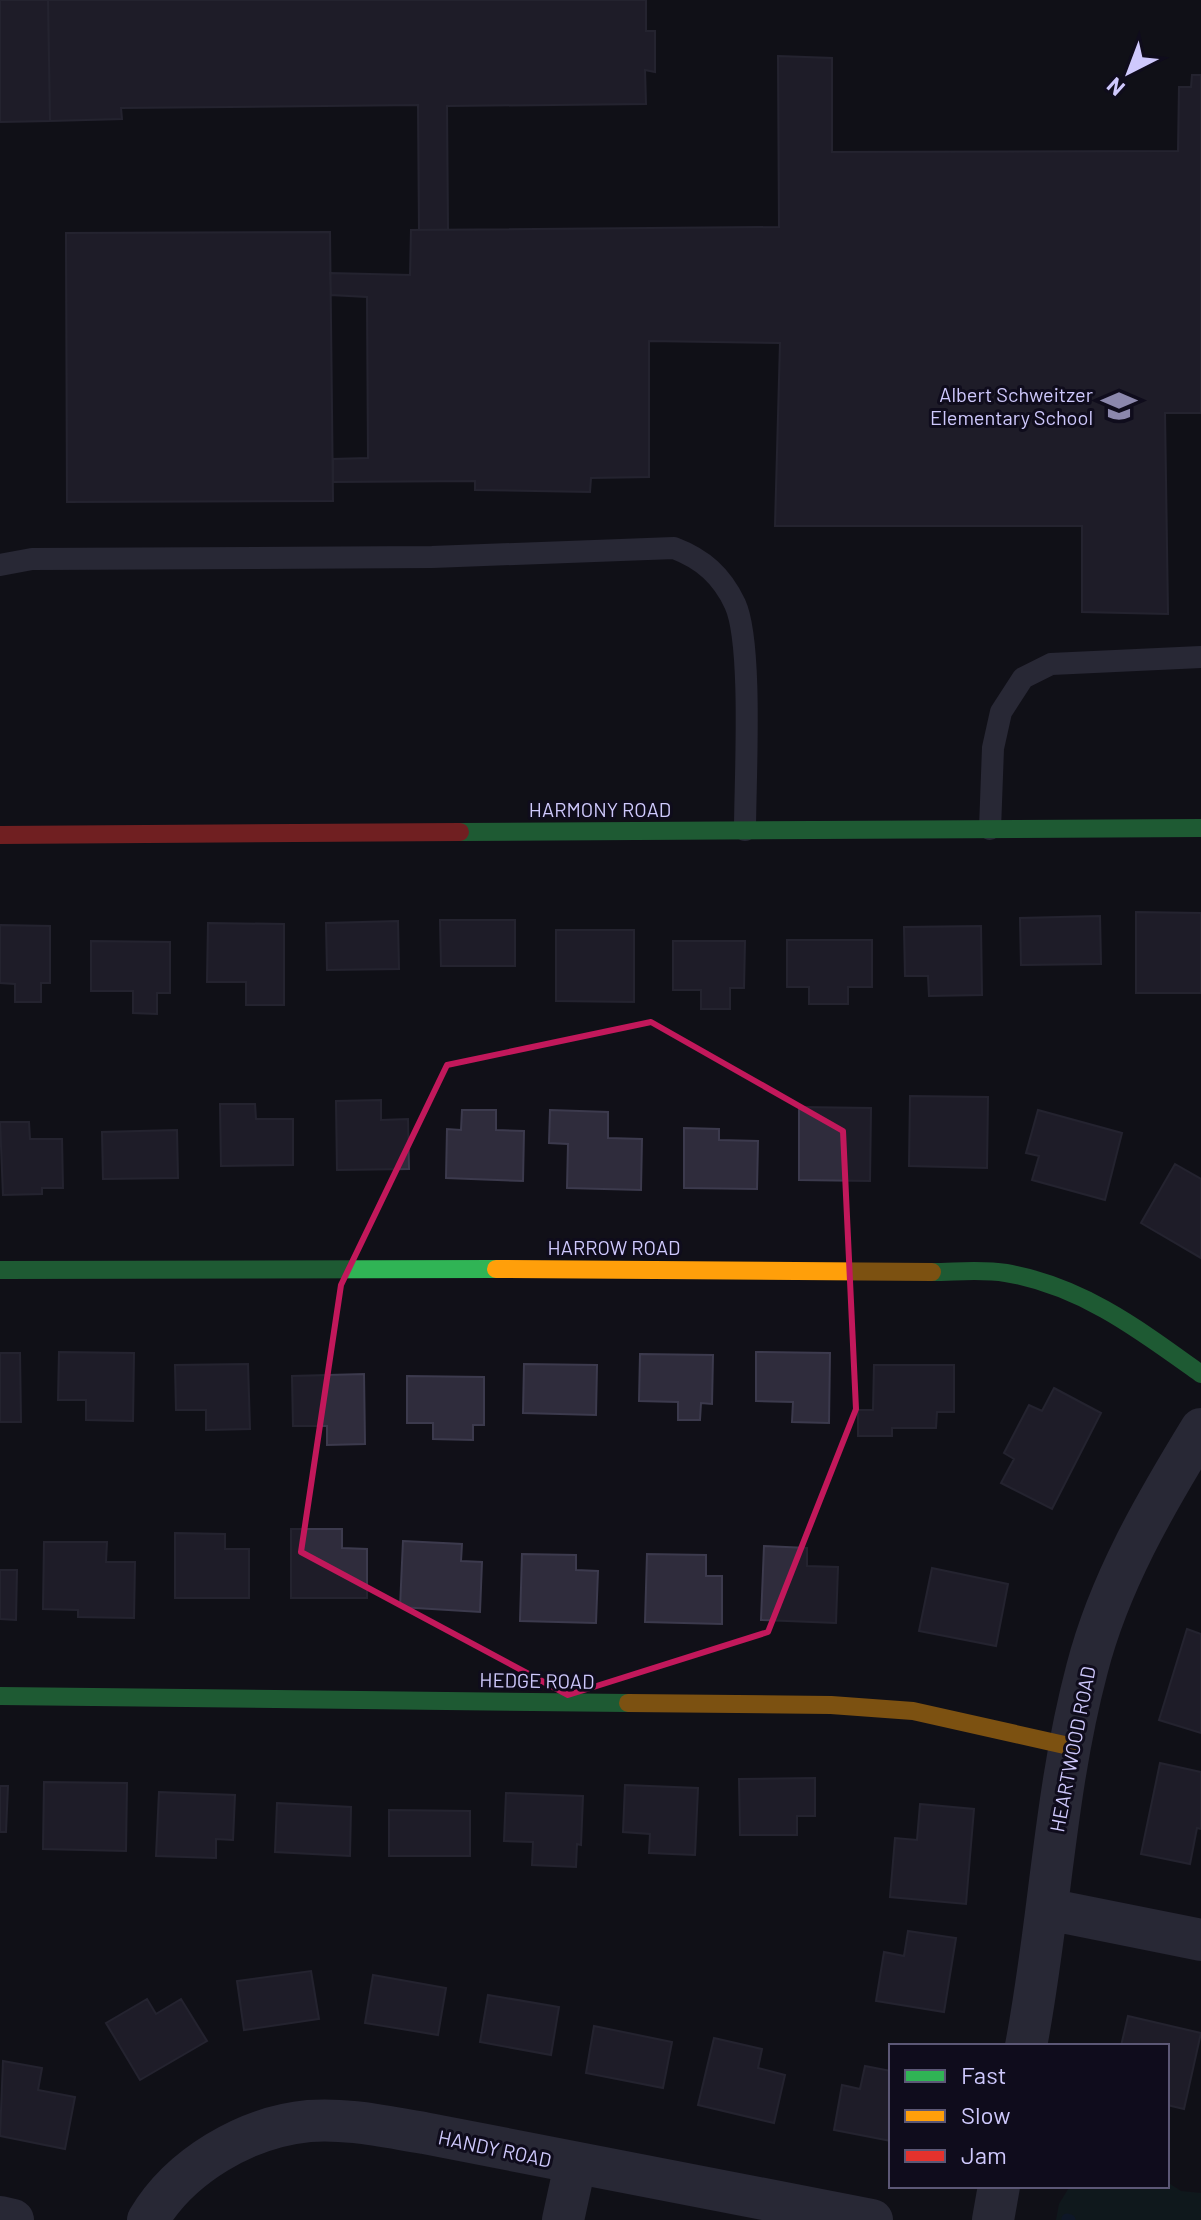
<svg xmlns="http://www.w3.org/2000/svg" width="1201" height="2220" font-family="Barlow,sans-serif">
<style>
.green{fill:#0f2222}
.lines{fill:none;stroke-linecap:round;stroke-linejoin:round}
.stream{stroke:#0d1f3b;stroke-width:11}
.building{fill:#2f2c3c;stroke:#3c3a4d;stroke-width:2}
.lane{stroke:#454559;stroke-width:22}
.street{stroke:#454559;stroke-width:42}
.fast{stroke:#30b455;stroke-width:18}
.slow{stroke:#ff9f0a;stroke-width:18}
.jam{stroke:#e5322d;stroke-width:18}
.marked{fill:none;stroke:#c2185b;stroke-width:6;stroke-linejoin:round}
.labels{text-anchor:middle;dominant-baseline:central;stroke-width:6;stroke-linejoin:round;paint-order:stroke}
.poi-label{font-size:20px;fill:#cfc9fd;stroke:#0f0c1c;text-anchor:end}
.street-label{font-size:20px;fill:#cfc9fd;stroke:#0f0c1c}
</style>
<rect width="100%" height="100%" fill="#111018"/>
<path class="green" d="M1167,2182l14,9 20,2v27h-145l3,-16 11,-18h97z"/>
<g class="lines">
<path class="stream" d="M1067,2219l3,1"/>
</g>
<path class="building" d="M0,0h48l2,121 -50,1z
M48,0h598v31h9v41l-10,-2 1,34 -199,2 1,124h-29l-1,-125 -297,3 1,11 -72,2z
M778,56l54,2v94l346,-1 1,-64h12l1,-12h9v338h-36l3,201 -86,-2v-86h-307l5,-183 -131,-2v136l-58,1 -1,14 -115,-2v-9l-142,1v-23l35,-1 -1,-161 -36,-2 -1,-22 80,2 1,-45 368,-3z
M330,232l3,269 -266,1 -1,-269z
M1136,912l65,1v80h-65z
M1100,916l1,48 -80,1 -1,-47z
M440,920h75v46h-74z
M398,921l1,48 -72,1 -1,-47z
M208,923l76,1v81h-38v-23h-39z
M0,925l50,1v57h-9v19h-26v-18l-15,-1z
M981,926l1,69 -53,1 -1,-20h-23l-1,-49z
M556,930h78v72l-78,-1z
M787,940h85v47h-24v17h-39v-17h-22z
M91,941l79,1v51h-13v21l-24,-1v-22h-42z
M673,941h72l-1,47h-14v21h-29v-19h-28z
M910,1096l78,1 -1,71 -78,-2z
M381,1100v20l27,-1 1,50 -72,1 -1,-69z
M220,1104h35l1,15h37v46l-72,1z
M799,1107l72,1 -1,73 -71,-1z
M462,1110h34v20l28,1 -1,50 -77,-3 1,-49 14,1z
M550,1110l58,2v26l34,1 -1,51 -74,-2 1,-44 -19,-1z
M1038,1110l84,23 -17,67 -73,-20 7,-24 -13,-3z
M0,1122h29l1,17h32l1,49h-21v6l-39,1z
M684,1128l35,1v11l39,1 -1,48 -73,-1z
M177,1130l1,48 -75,1 -1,-47z
M1175,1164l26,15v79l-60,-35z
M59,1352l75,1 -1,68 -47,-1v-20h-28z
M756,1352l74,1 -1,70 -37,-1 1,-20 -37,-1z
M0,1353h20l1,69h-21z
M640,1354l73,1 -1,49 -11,-1 -1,17h-22v-18l-39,-1z
M248,1364l2,65 -44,1v-20h-30l-1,-45z
M524,1364l73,1 -1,50 -73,-2z
M874,1365h80v47h-17l-1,16h-44v8h-34v-26h15z
M364,1374l1,70 -38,1v-19h-34l-1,-50z
M407,1376l77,1v48h-11v15l-40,-1v-16h-26z
M1054,1388l47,25 -49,96 -51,-26 13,-24 -10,-6 25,-48 13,6z
M291,1529h51v19l25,1v49h-76z
M175,1533l50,1v15h24v49h-74z
M403,1541l59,3 -1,17 21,1 -2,50 -80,-5z
M44,1542h63l-1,20h29l-1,56 -56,-1v-7l-35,-1z
M764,1546l43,2v18l31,1 -2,56 -75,-3z
M522,1554l54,1v15l22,1 -2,52 -76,-2z
M647,1554l59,1v21h16v48l-77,-2z
M932,1568l76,16 -12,62 -77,-15z
M0,1570h17l-1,50 -16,-1z
M1187,1629l14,5v99l-42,-13z
M1160,1763l41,9v57l-4,-1 -7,36 -49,-10z
M815,1778v38h-18v19h-57l-1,-56z
M44,1782l83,1 -1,68 -83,-2z
M625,1785l73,3 -3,67 -46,-2 1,-19 -27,-2z
M0,1786h8l-2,46h-6z
M159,1792l76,3 -2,45 -17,-1v19l-60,-2z
M506,1793l77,3 -2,49 -4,-1 -1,23 -44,-2 1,-23 -29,-1z
M277,1803l74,4 -1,49 -75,-4z
M920,1804l54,5 -8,95 -76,-7 5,-59 22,2z
M389,1810l81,1v45h-81z
M908,1931l48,7 -12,74 -68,-11 8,-49 20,4z
M311,1971l8,48 -75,11 -7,-49z
M373,1975l73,13 -8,47 -73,-12z
M488,1995l71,12 -8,48 -71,-13z
M147,1999l9,15 25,-15 26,42 -67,39 -34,-57z
M1128,2016l73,17 -17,76 -17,-4v-59h-46z
M594,2026l78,16 -9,46 -77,-15z
M714,2038l48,11 -4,19 27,7 -11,48 -76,-18z
M3,2061l39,7 -4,22 37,7 -10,52 -65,-13z
M865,2066l26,5v70l-57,-11 8,-45 18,4z"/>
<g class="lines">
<path class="lane" d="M0,565l32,-6 400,-2 242,-9c29,11 48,28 61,56 18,39 10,177 10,226
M990,829l3,-81 8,-36 22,-34 28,-14 150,-7"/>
<path class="street" d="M1047,1909l154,31
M1026,2046c24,-125 28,-253 61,-377 22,-86 68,-165 114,-240
M0,2217l13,3
M148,2220c32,-54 98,-93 161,-99 38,-3 77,6 115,12l448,87
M563,2220l12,-55
M993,2220l6,-34"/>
<path class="fast" d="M460,832l741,-4
M0,1270l496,-1
M932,1272c24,0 50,-3 74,1 76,13 134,57 195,101
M0,1696l628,7"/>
<path class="slow" d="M496,1269l436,3
M628,1703l203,2 82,6 156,35"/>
<path class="jam" d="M0,835l460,-3"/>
</g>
<path d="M0 0H1201V2220H0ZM651,1022l192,109 13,278 -88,223 -200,63 -267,-143 40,-267 106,-220z" fill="#111018" fill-opacity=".55" fill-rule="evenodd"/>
<path class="marked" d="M651,1022l192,109 13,278 -88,223 -200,63 -267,-143 40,-267 106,-220z"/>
<defs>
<g id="school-bare" transform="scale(2.76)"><path d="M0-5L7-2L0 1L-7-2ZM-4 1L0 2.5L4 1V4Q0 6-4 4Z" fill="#8c88ad" stroke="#0f0c1c" stroke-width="2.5" paint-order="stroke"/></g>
</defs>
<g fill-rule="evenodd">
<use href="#school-bare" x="1119" y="406"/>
</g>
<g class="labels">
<g class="poi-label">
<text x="1093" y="394">Albert Schweitzer<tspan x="1093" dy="23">Elementary School</tspan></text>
</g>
<g class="street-label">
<text x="600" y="809">HARMONY ROAD</text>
<text x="614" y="1247">HARROW ROAD</text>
<text transform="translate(537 1680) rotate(1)">HEDGE ROAD</text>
<text transform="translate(1072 1749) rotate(-79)">HEARTWOOD ROAD</text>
<text transform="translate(495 2148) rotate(12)">HANDY ROAD</text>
</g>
</g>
<rect x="889" y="2044" width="280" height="144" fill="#0f0c1c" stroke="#5c5876" stroke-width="2"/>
<rect x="905" y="2070" width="40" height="12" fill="#30b455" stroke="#5c5876" stroke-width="2"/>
<text x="961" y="2084" font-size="24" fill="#cfc9fd">Fast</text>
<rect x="905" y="2110" width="40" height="12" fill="#ff9f0a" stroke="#5c5876" stroke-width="2"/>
<text x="961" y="2124" font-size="24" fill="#cfc9fd">Slow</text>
<rect x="905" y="2150" width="40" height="12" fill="#e5322d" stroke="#5c5876" stroke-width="2"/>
<text x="961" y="2164" font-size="24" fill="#cfc9fd">Jam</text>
<g transform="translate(1129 72) rotate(222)" stroke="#0f0c1c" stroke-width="6" paint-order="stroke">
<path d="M0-6L14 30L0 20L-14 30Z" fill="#cfc9fd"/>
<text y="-12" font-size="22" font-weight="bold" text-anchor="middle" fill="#cfc9fd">N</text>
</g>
</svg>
